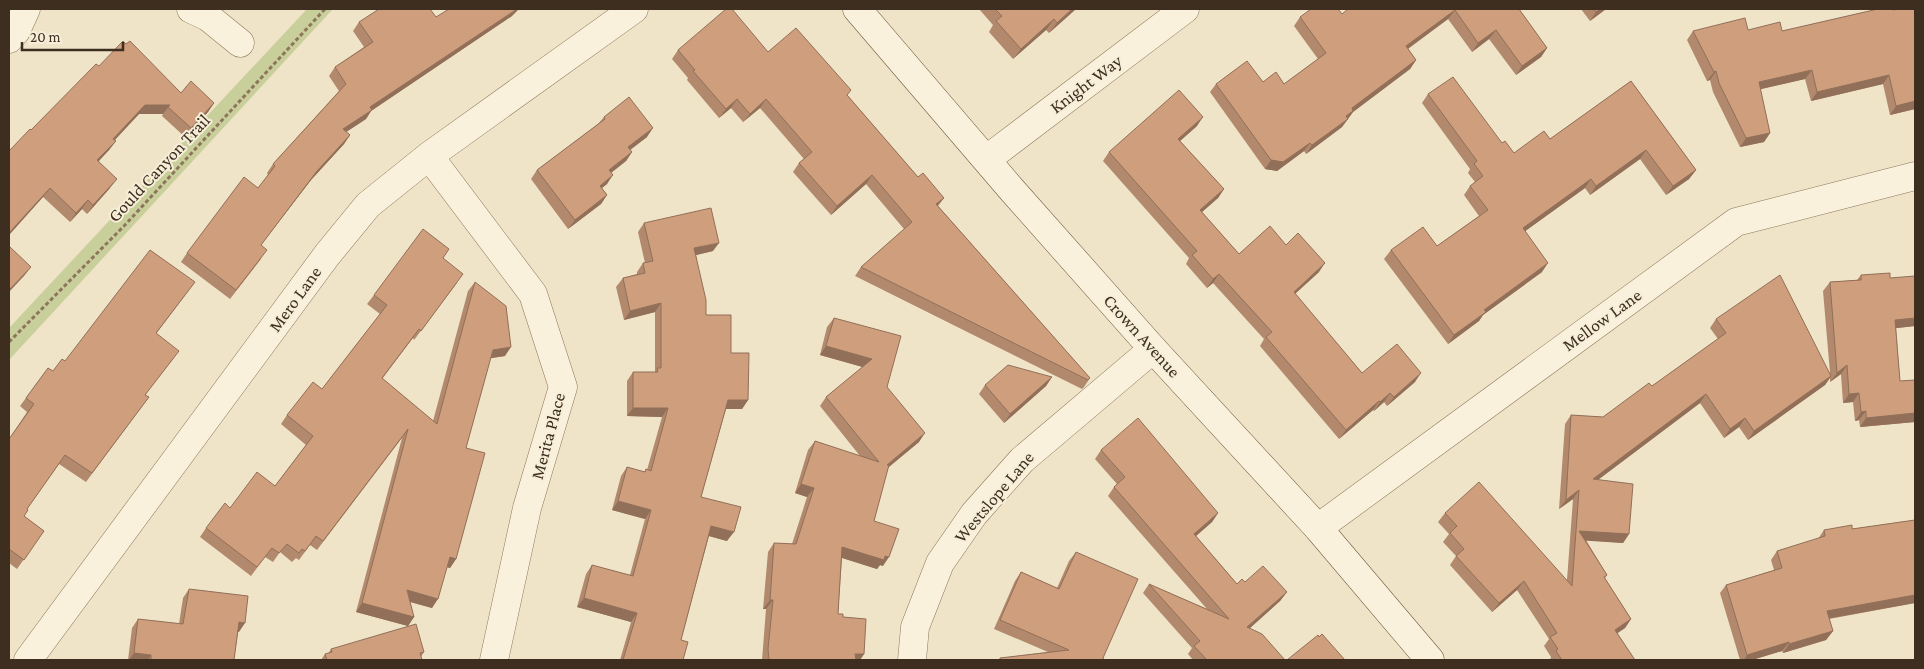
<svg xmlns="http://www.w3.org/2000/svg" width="1924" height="669" font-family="'Crimson Pro',serif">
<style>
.green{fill:#c9cf9b}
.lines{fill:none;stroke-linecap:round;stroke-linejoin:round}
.street-casing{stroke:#8d765c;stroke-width:29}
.secondary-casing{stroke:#6f573f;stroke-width:29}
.path{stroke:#8d765c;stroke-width:3;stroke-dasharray:4 2.5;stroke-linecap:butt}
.street{stroke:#faf1dc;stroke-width:28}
.secondary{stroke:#faf1dc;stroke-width:28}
.wall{fill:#b2896c}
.shaded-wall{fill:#916f58}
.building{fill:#cf9f7d;stroke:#916f58}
.labels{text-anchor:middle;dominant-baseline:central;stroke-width:4;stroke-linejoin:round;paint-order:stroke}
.street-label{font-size:18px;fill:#3d2e20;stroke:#f7eed8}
</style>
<rect width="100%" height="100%" fill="#f0e4c8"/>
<path class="green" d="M307,9h26l-324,351v-32z"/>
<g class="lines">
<g class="street-casing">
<path id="street" d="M191,9l17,8 32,26
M9,39l7,-8 10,-22
M429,156l104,138 30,93 -36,121 -33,152
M987,159l198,-150
M1318,528l418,-306 179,-46
M28,660l299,-405 41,-50 61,-49 205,-147
M912,660l3,-33 25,-64 34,-49 48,-54 131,-111"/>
</g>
<g class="secondary-casing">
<path id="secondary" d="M857,9l155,181 141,159 165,179 112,132"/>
</g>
<path class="path" d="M9,342l115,-116 201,-217"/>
<use href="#street" class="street"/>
<use href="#secondary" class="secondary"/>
</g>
<path class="wall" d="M979,9h97l-27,24 -3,-3 -33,29 -24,-27 4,-7z
M1519,9l28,39 -6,9 -25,18 -27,-36 -17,13 -24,-33 -40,30 8,11 -6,9 -57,43 -11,15 -36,27 -2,-3 -27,20 -12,-2 -55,-77 6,-8 47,-2 21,2 34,-25 -24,-33 6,-9 42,-3z
M1581,9h25l-16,12z
M1878,9l37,100 -25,6 -7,-31 -72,17 -6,-22 -45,10 10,44 -6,9 -24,5 -27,-55 -3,-12 -3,1 -20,-41 6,-9 55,-1 34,1z
M512,16l-141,95 -5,8 -20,13 4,3 -6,9 -33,36 -50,65v14l-31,40 -49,-37 6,-9 71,-65 10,-13 -1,-2 6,-9 66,-73 -10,-15 6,-9 29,-20 -11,-16 6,-9 77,-5z
M678,50l90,2 80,44 70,81 26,21 -6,8 152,172 -6,9 -2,2 -227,-113 6,-9 43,-38 -38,-45 -35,31 -38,-43 6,-9 5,-4 -44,-51 -17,14 -12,-14 -12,10 -32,-38 1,-2 -16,-19z
M99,66l115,37 -6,9 -23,25 -23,-21 1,-2h-24l-24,26 1,1 -7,9 -10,11 11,27 -23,26 -5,-5 -12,13 -27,-25 -34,38v-84z
M1631,81l65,89 -7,9 -23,16 -26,-36 -50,36 -5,-7 -60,43 17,41 -59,43 -4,6 -31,23 -64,-85 7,-9 46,-4 42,-30 -15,-21 6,-9 5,-4 -7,-9 2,-4 -48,-66 6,-9 74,49 12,10 36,-14z
M604,117l43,20 -17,13 2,2 -6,9 -15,12 -4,11 -5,4 5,7 -6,9 -33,25 -37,-50 6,-9 61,-46z
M1197,126l-17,15 44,48 -6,9 -16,14 37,42 47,-9 33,27 -24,22 67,79 53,9 -28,24 -3,-4 -10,9 -1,-1 -34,29 -79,-93 4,-7 -51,-56 -6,5 -21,-24 3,-6 -86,-97 6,-9z
M644,223l69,28 -17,4 10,60 25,38 17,47 -6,9h-16l-25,88 26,44 -18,-5 -28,104 2,20h-63l11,-38 -54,-15 9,-33 6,-9 38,10 15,-56 -33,-9 9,-34 6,-9 17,5 2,-3 1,1 15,-53 -35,-1v-35l6,-9h22v-60l-31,8 -8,-33 7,-9 14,-4v-2l6,-9h2l-7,-31z
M443,258l14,25 -43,57 -1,-2 -31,41 51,42 35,-130 7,-9 30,74 -15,2 -24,90 -10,111 -6,9 -3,-1 -15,41 -22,-6 4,15 -6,9 -52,-14 46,-174 -85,112 -7,-5 -11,15 -3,-2 -4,4 -12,-10 -7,10 -8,-5 -14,19 -51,-39 6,-9 24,-20 45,-22 31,-41 -25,-21 6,-9 35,-26 58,-75 -13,-10 7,-9z
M1861,275l29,3 25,48 -19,2 4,53 15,-1v42l-55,5 -1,-7 -4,1 -2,-19 -10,1 -2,-29 -11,8v-4l-5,7 -77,55 -9,-13 -15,11 -24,-35 -102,77 31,54 -6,9 -37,-3 21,35 -2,3 26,41 -6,9 -8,5 18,27h-85l1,-3 -7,-11 5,-7 -32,-49 -25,22 -42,-47 6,-9 -13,-14 6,-8 -11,-12 7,-9 122,67 6,-81 -14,10 6,-85 6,-9 32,2 49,-31 66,-47 -8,-11 6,-9 114,54 -7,-82 7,-9 27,-2z
M195,282l-39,52 16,26 -27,35 4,2 -63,85 -27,-18 -32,45 1,1 -4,6 20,15 -27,38 -8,-6v-124l18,-27 -7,-6 28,-38 5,3z
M834,318l53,69 32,55 -31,26 -14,53 9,45 -3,-1 -3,4 -35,-11 -4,56 5,3 21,37 -4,6h-98l4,-51h-3l5,-57 6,-9 18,1 15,-47 -12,-4 13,-43 7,-9 45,15 -40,-50 6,-9 37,-30 -43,-12 7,-28z
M1052,377l-6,9 -42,37 -25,-29 6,-9z
M1101,450l117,63 -6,9 -16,14 41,48 8,-2 42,10 -7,9 -30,27 35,32h-92l-5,-6 4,-6 -49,-55 6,-9 58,25 -99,-113 6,-9 3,-3 -22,-25z
M1915,520v83l-86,16 4,12 -7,9 -43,13 -1,-2 -30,9h-12l-20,-67 6,-8 48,-15 -3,-10 6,-9 41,-12 6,-9 28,-1z
M1076,552l28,108h-105l1,-2 48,-6 -54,-23 21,-48 6,-9 36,16 12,-27z
M189,589l50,43h-1l-4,28h-106l4,-32 6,-9 41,5 4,-26z
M331,649l93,3 -3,5 1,3h-101l4,-6h3z"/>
<path class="shaded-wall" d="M517,9h2l-7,7 -141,95 -5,8 -29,19 6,-9 27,-22z
M1072,9h4l-27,24 8,-10z
M1600,9h6l-16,12 6,-9z
M1455,10l-7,9 -49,36 7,-9z
M1054,19l-8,11 -33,29 8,-10z
M1496,30l-7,9 -17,13 6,-9z
M1547,48l-6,9 -25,18 6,-9z
M1416,60l-6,9 -57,43 -11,15 -36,27 6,-9 28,-21 12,-16z
M1812,70l-7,9 -52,12 6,-9z
M1716,71l-6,9 -3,1 7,-9z
M1889,75l-6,9 -72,17 6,-9z
M737,99l-6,9 -12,10 7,-9z
M766,99l-6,9 -17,14 7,-8z
M1915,101v8l-25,6 6,-9z
M214,103l-6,9 -23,25 6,-9z
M145,105h25l-7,9h-24l-32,34 6,-9z
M1203,117l-6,9 -25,22 6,-9z
M653,128l-6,9 -25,19 6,-9z
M1770,133l-6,9 -24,5 6,-9z
M350,135l-6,9 -33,36 -57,74 63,-83z
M116,141l-7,9 -18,19 6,-9z
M1310,143l-6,8 -27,20 -12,-2 6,-9z
M1646,150l-6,9 -50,36 6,-9z
M632,152l-6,9 -23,18 6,-9z
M1696,170l-7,9 -23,16 7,-9z
M613,175l-6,9 -14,11 7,-9z
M872,175l-6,9 -35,31 6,-9z
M117,179l-7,9 -23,26 6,-9z
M1591,179l-6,9 -68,49 6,-9z
M50,188l-7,9 -34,38v-2z
M1224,189l-6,9 -24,21 6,-9z
M607,195l-6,9 -33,25 7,-9z
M944,198l-7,8 -1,-2z
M88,200l-6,9 -12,13 6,-9z
M719,243l-6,8 -25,6 6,-9z
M1325,263l-6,9 -32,29 7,-9z
M1548,263l-6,9 -59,43 -4,6 -31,23 6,-9 30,-25z
M31,267l-7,9 -15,16v-2z
M1219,274l-6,9 -6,5 6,-9z
M661,303l-6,9 -31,8 6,-9z
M1915,318v8l-26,3 6,-9z
M826,346l46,13 -6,9 -46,-13z
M511,347l-6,9 -19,3 7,-9z
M1847,365l-6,9 -11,8 7,-9z
M1421,373l-6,9 -28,24 7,-9z
M1831,376l-6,9 -77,55 6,-9z
M1052,377l-6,9 -42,37 6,-9z
M1390,393l-6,9 -10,9 6,-9z
M1859,393l-6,9 -10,1 6,-9z
M1706,394l-6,9 -113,85 6,-9z
M728,400h20l-6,9h-20z
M1379,401l-6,9 -34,29 7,-9z
M633,408h35l-6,9 -35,-1z
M1866,411l-7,9 -4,1 6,-9z
M1915,413v9l-55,5 6,-9z
M1745,418l-6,9 -15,11 6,-9z
M925,433l-6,9 -38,31 6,-8z
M801,484l13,4 -7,9 -12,-4z
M1579,490l-6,9 -14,10 7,-9z
M618,501l33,9 -6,9 -33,-9z
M1218,513l-6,9 -24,21 6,-9z
M711,526l23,6 -7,9 -22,-6z
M1579,531l50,3 -6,9 -48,-3z
M842,547l43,9 4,1 -6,9 -3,-1 -3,4 -41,-13z
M450,557l6,2 -6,9 -6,-2z
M1524,581l-7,9 -25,22 7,-9z
M407,590l31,9 -6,9 -32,-9z
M1287,592l-7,9 -39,35 6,-9z
M1915,595v8l-95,17 7,-9z
M584,598l53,15 -6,9 -54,-15z
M770,600h3l-7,9h-3z
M362,603l52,14 -6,9 -52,-14z
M1631,619l-6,9 -16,11 6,-9z
M239,622l6,1 -6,9 -6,-1z
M1833,631l-7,9 -43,13 6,-9z
M1789,642l-7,9 -30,9h-8l3,-5z
M134,653l17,2 -3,5h-19z
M855,654h9l-4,6h-9z"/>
<path class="building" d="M379,9h51l6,8 13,-8h68l-147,98 2,3 -29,19 7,6 -33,36 -56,74 6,5 -31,40 -49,-37 57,-76 14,11 17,-22 -2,-2 73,-80 -11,-17 38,-25 -14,-20z
M726,9h6l36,43 28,-24 55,62 -4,5 71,82 5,-4 21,25 -8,6 154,174 -2,2 -227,-113 51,-45 -40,-47 -35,31 -38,-43 13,-11 -46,-53 -16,15 -13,-15 -11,10 -33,-38 2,-1 -17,-20z
M995,9h77l-15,14 -3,-4 -33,30 -25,-28 6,-5z
M1311,9h27l4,5 6,-5h171l28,39 -25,18 -26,-36 -18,13 -23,-33 -49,36 10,14 -64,48 1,3 -7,5 2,3 -36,26 -2,-2 -27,19 -12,-2 -55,-76 31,-23 16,21 13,-10 8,12 42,-31 -26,-36z
M1594,9h6l-4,3z
M1878,9h14l1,1 6,-1h16v92l-19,5 -7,-31 -72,17 -5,-22 -53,12 11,51 -24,5 -27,-55 -3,-12 -2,1 -21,-41 52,-13 3,12 32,-8 2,9z
M123,41l3,3 4,-3 51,52 10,-12 23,22 -23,25 -23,-21 2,-2h-25l-32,34 3,2 -19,19 20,19 -24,26 -5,-5 -12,13 -26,-25 -41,45v-82l21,-22 1,1 65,-66 3,2z
M1453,77l49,66 3,-2 9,12 30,-22 6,8 81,-58 65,89 -23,16 -27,-36 -50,36 -5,-7 -68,49 25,35 -64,47 2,2 -32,23 -63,-85 32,-23 14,19 51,-36 -18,-24 13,-10 -9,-12 3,-3 -49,-67z
M1179,90l24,27 -25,22 46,50 -24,21 39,44 31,-28 16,19 12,-12 27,30 -31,29 68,81 35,-29 24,29 -27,24 -4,-4 -10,9 -1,-1 -33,29 -80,-93 6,-5 -53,-58 -6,5 -21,-24 5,-4 -88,-99z
M629,97l24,31 -25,19 4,5 -23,18 4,5 -13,11 7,9 -32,25 -38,-50 68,-51 -1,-2z
M711,208l8,35 -25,5 12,52v15h25v38h18l-1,47h-20l-27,97 40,10 -7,25 -23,-6 -30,114 7,2 -5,18h-60l14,-47 -53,-15 8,-33 41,11 18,-66 -33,-9 9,-34 18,5 1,-3 5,2 17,-63h-35v-36h25l-1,-4h4v-65l-31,8 -7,-33 22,-5 -2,-10 10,-2 -9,-38z
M423,229l26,20 -6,9 20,16 -42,57 -2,-2 -37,49 55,46 38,-142 31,24 5,41 -18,3 -27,98 19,5 -29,106 -6,-2 -12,42 -31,-9 7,27 -52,-14 46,-174 -85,112 -7,-5 -11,15 -3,-2 -3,4 -12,-9 -8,9 -7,-5 -15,19 -51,-39 19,-25 5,5 27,-36 18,14 38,-50 -26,-21 26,-33 9,7 65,-84 -13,-10z
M9,246l22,21 -22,23z
M150,250l45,32 -39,51 23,18 -34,44 4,2 -57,76 -27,-18 -38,54 1,1 -4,6 20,15 -20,29 -15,-11v-110l25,-35 -8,-6 22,-30 5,3 9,-12 3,2z
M1890,273v5l25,-2v42l-20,2 5,61 15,-1v33l-49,5v-7l-5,1 -2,-19 -10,1 -2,-29 -10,8 -7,-91 31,-2v-5z
M1780,275l51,101 -77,55 -9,-13 -15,11 -24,-35 -113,85 40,5 -4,50 -50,-3 28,44 -3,2 27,42 -16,11 20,30h-73l-6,-9 2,-2 -8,-12 7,-4 -33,-52 -25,22 -43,-47 8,-7 -14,-16 7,-7 -12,-13 34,-31 93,104 7,-96 -13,10 5,-85 32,2 46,-34 3,3 74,-53 -10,-14z
M834,318l67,18 -14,51 38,46 -38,32h2l-15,56 25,8 -10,28 -4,-1 -1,4 -42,-13 -4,67h5v3l23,2 -2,35h-9l1,6h-87l-1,-11 5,-49h-3l4,-57 22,1 18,-56 -13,-4 14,-43 64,21 -53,-65 46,-38 -46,-13z
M1008,365l44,12 -42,37 -25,-29z
M1138,418l80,95 -24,21 43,50 5,-5 3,3 18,-16 24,26 -40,35 15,7 23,26h-78l-13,-14 6,-5 -51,-57 80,35 -115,-132 11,-10 -24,-27z
M1915,520v75l-88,16 6,20 -44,13v-2l-42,13 -21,-70 56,-17 -5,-17 48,-15 -1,-6 28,-5v4z
M1076,552l62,27 -35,79 1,2h-104v-2l69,-8 -69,-30 21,-48 38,17z
M189,589l59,7 -3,27 -6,-1 -5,38h-83v-5l-17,-2 4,-34 45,5z
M416,624l8,28 -4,1 2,7h-95l-2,-6 7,-2 -1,-3z
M1322,634l23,26h-58l31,-25 1,2z"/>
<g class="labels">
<g class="street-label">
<text transform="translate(1086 84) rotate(-37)">Knight Way</text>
<text transform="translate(159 168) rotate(-47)">Gould Canyon Trail</text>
<text transform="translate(295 299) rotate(-54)">Mero Lane</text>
<text transform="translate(1602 320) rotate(-36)">Mellow Lane</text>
<text transform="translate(1142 336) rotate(48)">Crown Avenue</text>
<text transform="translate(548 436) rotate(-75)">Merita Place</text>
<text transform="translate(994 497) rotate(-50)">Westslope Lane</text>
</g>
</g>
<rect width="1924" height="669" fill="none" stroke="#3d2e20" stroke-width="20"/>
<path d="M22 42v8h101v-8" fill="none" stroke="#3d2e20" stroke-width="2.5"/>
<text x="30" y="42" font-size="15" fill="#3d2e20" stroke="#f7eed8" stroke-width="4" paint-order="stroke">20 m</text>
</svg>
